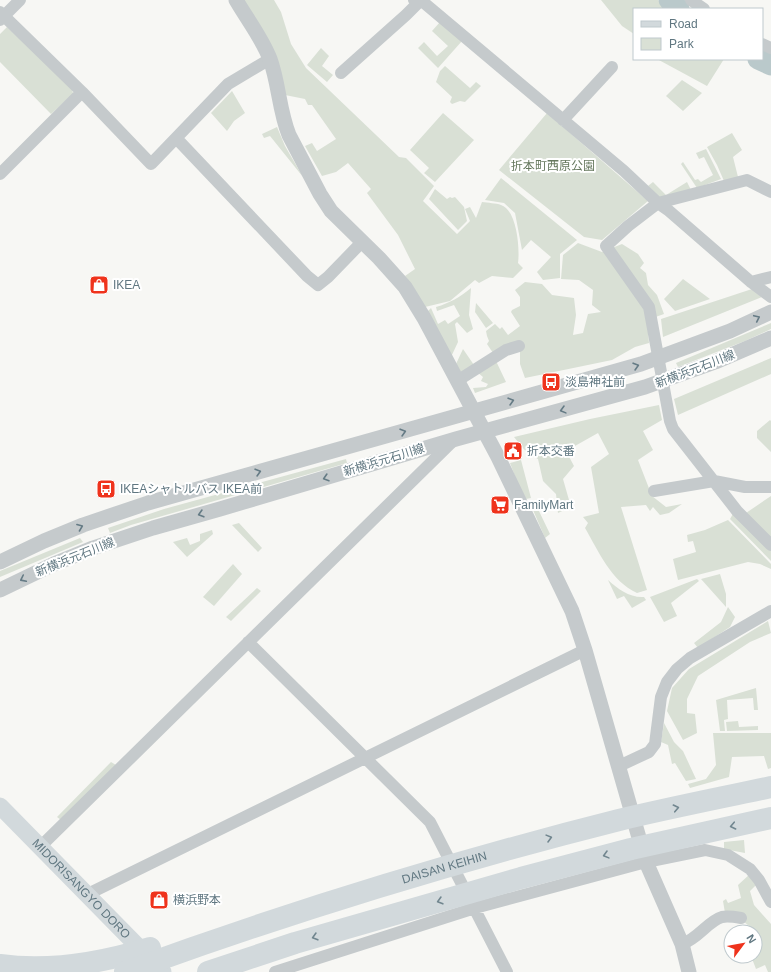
<svg xmlns="http://www.w3.org/2000/svg" width="771" height="972" font-family="Arial,'Noto Sans JP',sans-serif">
<style>
.green{fill:#d9e0d5}
.lines{fill:none;stroke-linecap:round;stroke-linejoin:round}
.river{stroke:#bac9cb;stroke-width:21}
.minor{stroke:#c5cacc;stroke-width:12}
.tertiary{stroke:#c5cacc;stroke-width:15}
.secondary{stroke:#d2d9dc;stroke-width:17}
.motorway{stroke:#d2d9dc;stroke-width:22}
.oneway{stroke:#657b85}
.oneway2{stroke:#71868f}
.labels{text-anchor:middle;dominant-baseline:central;stroke-width:4;stroke-linejoin:round;paint-order:stroke}
.park-label{font-size:12px;fill:#67795f;stroke:#fff}
.poi-label{font-size:12px;fill:#607781;stroke:#fff;text-anchor:start}
.street-label{font-size:12px;fill:#607781;stroke:#fff}
</style>
<rect width="100%" height="100%" fill="#f7f7f4"/>
<path class="green" d="M243,0h31l7,12 10,32 15,24 93,89 7,1 28,28 -11,15 34,33 13,-13 -5,-12 5,-2 6,11 6,-16c6,1 14,1 19,3 16,5 19,44 17,58l5,5 -10,10 -21,-2 -13,7 -4,-3 -25,21 -25,6 -20,-31 10,-7 -17,-34 -31,-42 4,-4 -23,-26 -12,9 -14,4 -17,-30 7,-3 5,8 19,-12 -24,-34h-4l-3,-6 -20,-4z
M601,0h57l7,9h-31v25l-12,-8z
M440,22l22,19 -24,27 -20,-20 6,-6 13,14 11,-10 -16,-15z
M7,27l65,61 1,6 -22,20 -51,-52v-28z
M321,48l8,8 -7,10 11,9 -6,7 -20,-17z
M657,59h67l-17,27z
M445,66l25,22 6,-6 5,4 -16,16 -5,-1 -8,3 -2,-2 2,-5 -16,-15 4,-11z
M682,80l20,13 -19,18 -17,-15z
M232,91l13,22 -11,8 -7,10 -16,-18z
M443,113l31,27 -39,42 -11,-9 5,-5 -19,-18z
M547,113l101,88 -46,39 -18,-3 -85,-67z
M277,127l8,19 18,31 -33,-41 -6,2 -2,-4z
M732,133l10,17 -9,7 5,20 -14,4 -7,-16 -10,-18z
M706,149l15,30 -24,9 -16,-24 2,-2 12,18 3,-1 3,3 12,-7 -9,-18 -5,2 -3,-6z
M501,178l76,62 -17,14v24l-17,2 -6,-8 14,-15 -20,-17 -9,10 -7,-37 -11,-10 -19,-3z
M653,182l13,13 21,-13 4,8 -30,9 -13,-13z
M435,189l12,10 3,-2 2,1 3,-1 9,10 3,14 -9,9 -29,-31z
M578,243l24,9 20,-8 16,10 6,9 -4,5 6,5 2,12 9,10 7,19 -17,6 2,23 -14,4 -23,13 -87,18 -5,-14v-22l-27,11 -6,-9 2,-3 -2,-5 -1,-5 9,-7 5,5 2,-2 6,8 12,-9 -9,-14 1,-2 8,-4v-9l-5,-7 10,-8 17,2 10,11 22,3 2,17 -3,20 10,-2 5,-19 13,-2 -9,-7 1,-15 -14,-10 -18,-1 2,-24z
M683,279l27,20 -35,12 -11,-12z
M471,288l-2,27 4,14 -6,4 -10,-11 -2,2 3,18 -7,15 -24,-45 4,-4 7,16 7,-4 3,4 12,-8 -6,-11 -17,6 -1,-4c14,-4 24,-10 35,-19z
M752,289l10,8 -99,40 -2,-18z
M476,303l17,20 -7,5 -11,-16z
M771,323v6l-26,12 -67,26 -2,-4z
M463,349l11,16 -12,9 -6,-10z
M771,358v16l-93,41 -4,-16z
M496,361l10,21 -31,11 -2,-5 13,-1 2,-3 -7,-3 2,-4 -6,-5z
M659,405l3,15 -19,11 10,19 -15,10 14,36 14,11 16,-3 -13,9 -9,2 -7,-8 -3,4 -4,-6 -25,2 26,83 -10,3c-26,-12 -38,-41 -52,-65l3,-5 -5,-6 16,-4 -8,-46 18,-13 -11,-21 -32,18 8,15 -11,13 8,28 -13,6 -2,-19 -13,-13 -5,-22 -11,-6 -13,-16 76,-18z
M770,420l1,1v31l-14,-14v-7z
M346,459l1,4 -216,62 -21,8 -2,-5 56,-19z
M521,460l10,38 -5,1 -7,-12 -9,-24z
M771,496v42l-25,-25z
M538,509l12,25 -5,4 -12,-28z
M734,512l37,36v13l-41,-42z
M728,520l43,44v5l-11,-5 -12,-2 -70,18 -5,-21 23,-7 -3,-11 -5,1 -1,-7 18,-5z
M239,523l23,25 -4,4 -26,-27z
M212,530l1,4 -26,23 -14,-15 14,-4 3,7 10,-4v-7z
M80,538l3,4 -83,35v-6z
M233,564l9,10 -28,32 -11,-9z
M720,574l6,20v13l-25,-28z
M697,579l2,2 -28,22 6,13 -13,6 -14,-25z
M608,580c10,9 22,18 36,17l2,3 -14,8 -8,-12 -7,3z
M257,588l4,3 -30,30 -5,-4z
M728,607l7,10 -5,10 -32,21 -4,-5 27,-21z
M768,621l3,12 -21,9 -52,34 -11,23v14l8,1 2,19 -14,7 -16,-29 5,-23 17,-19z
M756,688l2,22h-4l-1,-12 -26,2 1,19 -4,1 1,11h-5l-4,-31z
M738,721l1,6 19,-1v4l-31,1 -1,-9z
M664,723l10,19 9,9 13,28 -10,2 -11,-18 -3,1 -4,-19 -7,-3z
M713,733h58v35l-3,1 -4,-13 -32,1 -3,20 -39,11 -2,-4 18,-5 10,-14z
M111,762l5,3 -55,55 -4,-3z
M744,840l1,13 -21,-4v-7z
M750,874l7,10 -7,7 4,14 17,19v48h-3l-3,-7 -9,4 -5,-13h4c0,-7 -1,-18 2,-24l-13,-10 -19,-9 -2,-12 3,-2 2,4 13,-5 -3,-13z"/>
<g class="lines">
<path class="river" d="M669,0l10,9
M758,59l13,6"/>
<path class="minor" d="M414,0l5,2h4l201,169 34,32 10,7 83,72 20,15
M691,0l13,9
M0,12l82,80 69,72 77,-80 42,-25
M0,20l20,-20
M762,44l9,4
M341,73l65,-58 15,-15
M563,120l49,-53
M177,139l130,137 11,9 10,-8 34,-35
M0,174l82,-82
M771,192l-24,-12 -89,23 -30,23 -22,20 43,61 21,114 3,8 64,82 34,34
M751,282l20,-5
M457,381l49,-31 13,-4
M654,491l60,-10 31,6h26
M248,642l182,180 77,150
M619,766l30,-14 6,-8 6,-47 6,-15 10,-13 13,-11 81,-47
M40,847l414,-407
M86,895l499,-245
M682,944c16,-5 26,-23 40,-27 5,-1 13,0 19,1
M275,972l200,-64 171,-46 59,-12 23,5 22,14 9,11 12,22"/>
<path class="tertiary" d="M236,0c11,19 26,38 34,59 9,25 9,51 19,76l31,59 11,17 48,47 26,29 19,31 74,139 74,154 13,39 61,212 36,82 7,28
M0,562l44,-21 39,-16 65,-22 493,-139 89,-33 41,-19
M0,590l54,-26 39,-16 60,-20 67,-19 236,-70 189,-52 70,-25 56,-24"/>
<path class="secondary" id="s1" d="M0,806l163,166"/>
<g class="motorway">
<path d="M0,965c51,7 101,-2 150,-17"/>
<path id="s2" d="M125,972c162,-59 327,-110 494,-152 50,-12 101,-22 152,-33"/>
<path d="M208,972l87,-29 226,-65 110,-29 140,-31"/>
</g>
</g>
<defs><path id="oneway-chevron" d="M-2-3.5L2.5 0L-2 3.5" fill="none" stroke-width="1.6" stroke-linecap="round" stroke-linejoin="round"/></defs>
<g class="oneway">
<use href="#oneway-chevron" transform="translate(757 318) rotate(-25)"/>
<use href="#oneway-chevron" transform="translate(636 366) rotate(-16)"/>
<use href="#oneway-chevron" transform="translate(511 401) rotate(-16)"/>
<use href="#oneway-chevron" transform="translate(563 410) rotate(165)"/>
<use href="#oneway-chevron" transform="translate(403 432) rotate(-16)"/>
<use href="#oneway-chevron" transform="translate(258 472) rotate(-16)"/>
<use href="#oneway-chevron" transform="translate(326 478) rotate(163)"/>
<use href="#oneway-chevron" transform="translate(201 514) rotate(164)"/>
<use href="#oneway-chevron" transform="translate(80 527) rotate(-21)"/>
<use href="#oneway-chevron" transform="translate(23 579) rotate(154)"/>
</g>
<g class="oneway2">
<use href="#oneway-chevron" transform="translate(676 808) rotate(-12)"/>
<use href="#oneway-chevron" transform="translate(733 826) rotate(168)"/>
<use href="#oneway-chevron" transform="translate(549 838) rotate(-15)"/>
<use href="#oneway-chevron" transform="translate(606 855) rotate(165)"/>
<use href="#oneway-chevron" transform="translate(440 901) rotate(164)"/>
<use href="#oneway-chevron" transform="translate(315 937) rotate(164)"/>
</g>
<defs>
<g id="shop-square" transform="scale(1)"><rect x="-9" y="-9" width="18" height="18" rx="4" fill="#ef331c" stroke="#fff"/><path d="M-5-2.5h2.3a2.7 3.5 0 0 1 5.4 0H5L5.5 6h-11ZM-1.5-2.5h3a1.5 2.3 0 0 0-3 0Z" fill="#fff"/></g>
<g id="bus-square" transform="scale(1)"><rect x="-9" y="-9" width="18" height="18" rx="4" fill="#ef331c" stroke="#fff"/><path d="M-5-6H5V4H4V6H2V4H-2V6H-4V4H-5ZM-3.5-4V0h7V-4ZM-3.5 1.2v1.5H-2V1.2ZM2 1.2v1.5H3.5V1.2Z" fill="#fff"/></g>
<g id="civic-square" transform="scale(1)"><rect x="-9" y="-9" width="18" height="18" rx="4" fill="#ef331c" stroke="#fff"/><path d="M-.6-6.5H3V-4.5H.6V-3L4-1V1h2V6H-6V1h2V-1L-.6-3ZM-1.2 2.5V6h2.4V2.5Z" fill="#fff"/></g>
<g id="supermarket-square" transform="scale(1)"><rect x="-9" y="-9" width="18" height="18" rx="4" fill="#ef331c" stroke="#fff"/><path d="M-6-5.5h2.5l.6 2H6L4.5 2H-2.5L-4.4-4H-6ZM-1.5 3.2a1.3 1.3 0 1 0 .1 0ZM3 3.2a1.3 1.3 0 1 0 .1 0Z" fill="#fff"/></g>
</defs>
<g fill-rule="evenodd">
<use href="#shop-square" x="99" y="285"/>
<use href="#bus-square" x="551" y="382"/>
<use href="#civic-square" x="513" y="451"/>
<use href="#bus-square" x="106" y="489"/>
<use href="#supermarket-square" x="500" y="505"/>
<use href="#shop-square" x="159" y="900"/>
</g>
<g class="labels">
<g class="park-label">
<text x="553" y="166">折本町西原公園</text>
</g>
<g class="poi-label">
<text x="113" y="285">IKEA</text>
<text x="565" y="382">淡島神社前</text>
<text x="527" y="451">折本交番</text>
<text x="120" y="489">IKEAシャトルバス IKEA前</text>
<text x="514" y="505">FamilyMart</text>
<text x="173" y="900">横浜野本</text>
</g>
<g class="street-label">
<text transform="translate(695 369) rotate(-21)">新横浜元石川線</text>
<text transform="translate(384 460) rotate(-17)">新横浜元石川線</text>
<text transform="translate(75 557) rotate(-22)">新横浜元石川線</text>
<text stroke="none"><textPath href="#s2" startOffset="336">DAISAN KEIHIN</textPath></text>
<text stroke="none"><textPath href="#s1" startOffset="116">MIDORISANGYO DORO</textPath></text>
</g>
</g>
<rect x="633" y="8" width="130" height="52" fill="#ffffff" stroke="#bfc9cd"/>
<rect x="641" y="21" width="20" height="6" fill="#d2d9dc" stroke="#bfc9cd"/>
<text x="669" y="28" font-size="12" fill="#607781">Road</text>
<rect x="641" y="38" width="20" height="12" fill="#d9e0d5" stroke="#bfc9cd"/>
<text x="669" y="48" font-size="12" fill="#607781">Park</text>
<g transform="translate(743 944) rotate(58)"><circle r="19" fill="#ffffff" stroke="#bfc9cd"/>
<path d="M0-3L7 15L0 10L-7 15Z" fill="#ef331c"/>
<text y="-6" font-size="11" font-weight="bold" text-anchor="middle" fill="#607781">N</text>
</g>
</svg>
